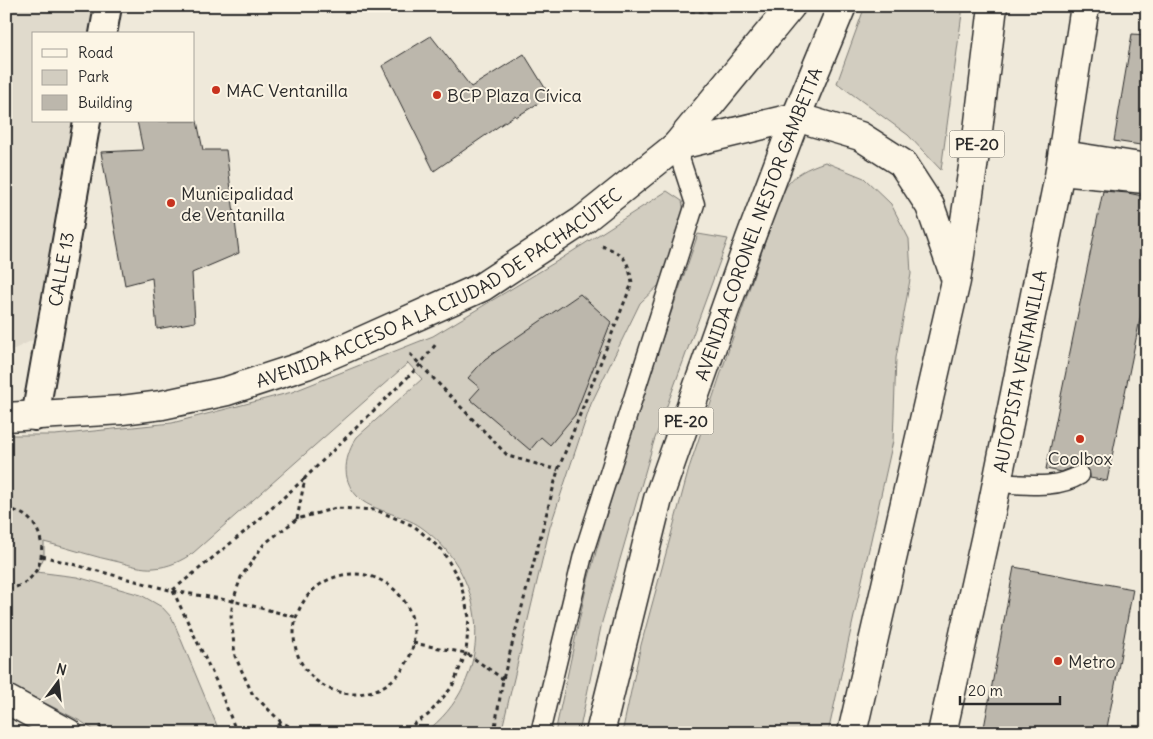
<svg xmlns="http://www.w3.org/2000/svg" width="1153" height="739" font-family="Delius,sans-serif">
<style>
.built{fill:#e0dacc}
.green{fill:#d2cdc0;stroke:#7e7c76}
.building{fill:#bcb7ac;stroke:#2b2b2b}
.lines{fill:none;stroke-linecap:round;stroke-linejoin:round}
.service-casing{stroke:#2b2b2b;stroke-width:21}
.pedestrian-casing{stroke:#2b2b2b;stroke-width:30}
.minor-casing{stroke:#2b2b2b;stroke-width:31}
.tertiary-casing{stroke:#2b2b2b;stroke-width:31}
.secondary-casing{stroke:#2b2b2b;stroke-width:31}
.trunk-casing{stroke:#2b2b2b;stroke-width:31}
.path{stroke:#2b2b2b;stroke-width:3;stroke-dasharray:4 4;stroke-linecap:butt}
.service{stroke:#fcf5e5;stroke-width:18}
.pedestrian{stroke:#fcf5e5;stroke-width:26}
.minor{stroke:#fcf5e5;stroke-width:28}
.tertiary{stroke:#fcf5e5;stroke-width:28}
.secondary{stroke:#fcf5e5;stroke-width:28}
.trunk{stroke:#fcf5e5;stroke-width:28}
.poi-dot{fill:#c8321e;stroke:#fcf5e5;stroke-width:2}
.labels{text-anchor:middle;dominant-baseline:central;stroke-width:4;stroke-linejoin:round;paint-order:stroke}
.shield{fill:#fcf5e5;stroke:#6a6863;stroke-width:1}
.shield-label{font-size:16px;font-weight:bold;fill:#2b2b2b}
.poi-label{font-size:18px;fill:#2b2b2b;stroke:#fcf5e5;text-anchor:start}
.street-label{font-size:18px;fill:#2b2b2b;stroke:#fcf5e5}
</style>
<rect width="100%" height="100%" fill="#efe9da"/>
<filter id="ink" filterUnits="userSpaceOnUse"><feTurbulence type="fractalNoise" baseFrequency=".02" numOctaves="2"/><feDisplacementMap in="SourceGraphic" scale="10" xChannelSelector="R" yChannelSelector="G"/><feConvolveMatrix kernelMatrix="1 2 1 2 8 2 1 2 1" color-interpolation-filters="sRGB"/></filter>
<g filter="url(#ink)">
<path class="built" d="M6,6h87l-5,28h-54v87h39l-40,219 -27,13z"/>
<path class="green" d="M865,6h98l-22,164 -33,-35 -71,-52z
M825,162l39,16 27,26 18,35 2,35 -15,84 -3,83 -65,292h-206l19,-88 49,-180 82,-244c13,-35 14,-46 53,-59z
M667,191l15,10 2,10 -24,73 -20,19 -49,101 -41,123 -49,206h-77c71,-51 68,-156 -3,-206 -18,-13 -51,-16 -64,-31 -17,-18 -12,-41 0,-59l65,-58 -14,-16 -215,190c-12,8 -24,14 -39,15 -12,1 -24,-3 -35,-6 -25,-5 -50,-14 -75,-20v15l-7,15 40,5 64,18 21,12 10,11 48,115h-122l-16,-11 -76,-39v-248h49l117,-12 120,-31 141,-56 126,-76z
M698,234l30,5 -74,202 -52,181 -23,111h-24l32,-149 40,-142z"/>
<path class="building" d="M1132,34l15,1v111l-33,-5z
M431,36l40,51 53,-33 26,42 -34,21 -1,-2 -81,56 -52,-105z
M137,121h60l6,29h23l13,103 -47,20 3,49 -38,7 -5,-51 -27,7 -24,-133 42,-2z
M1103,191l25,2 19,4v88l-40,196 -17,-3 -1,-8 -8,-6 -20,8 -15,-3z
M580,294l31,28 -36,93 -25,30 -9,-8 -11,13 -60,-51 10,-11 -12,-10 17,-19z
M1014,567l119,22 -27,144h-123z"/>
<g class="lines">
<g class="service-casing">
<path id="service" d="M1059,176l86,8 2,3
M997,483c28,1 58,7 83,-8
M540,733l43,-178 112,-351 -19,-58"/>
</g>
<g class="pedestrian-casing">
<g id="pedestrian">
<path d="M103,34l5,-28"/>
<path id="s1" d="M35,417l52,-296"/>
</g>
</g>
<g class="minor-casing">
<path id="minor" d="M1063,155l84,13"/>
</g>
<g class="tertiary-casing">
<g id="tertiary">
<path id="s2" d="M942,733l48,-216 69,-341 26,-170"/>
</g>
</g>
<g class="secondary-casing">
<g id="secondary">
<path id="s3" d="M6,417l116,-7 40,-5 65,-14 79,-26 40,-17 136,-61 100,-66 94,-75 115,-140"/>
<path d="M6,699l62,34"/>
</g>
</g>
<g class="trunk-casing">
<g id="trunk">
<path d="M676,146l120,-29 64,19 42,27 28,43 25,71"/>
<path id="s4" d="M600,733l58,-234 92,-260 46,-122 46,-111"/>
<path d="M852,733l104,-452 20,-134 17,-141"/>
</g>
</g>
<path class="path" d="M611,6l103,6
M410,354l98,102 50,14
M6,509c48,5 47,76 0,80
M297,519l8,-41 114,-112 17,-22
M42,556l131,35 60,10 63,16
M294 634a60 60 0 1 1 120 0a60 60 0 1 1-120 0Z
M173,590l80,-65 52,-47
M173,591l43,90 21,52
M413,643l53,10 37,26
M99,726l8,7
M274,733l7,-11
M303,733l-22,-11 -29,-29 -17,-37 -4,-40 2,-15 8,-24 23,-33 33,-25 39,-11 40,2 38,16 28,24 18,31 9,36 -3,36 -14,34 -24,28 -28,18
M494,733l9,-54 55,-209 74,-187c-4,-24 -8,-29 -30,-37"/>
<use href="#service" class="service"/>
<use href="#pedestrian" class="pedestrian"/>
<use href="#minor" class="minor"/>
<use href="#tertiary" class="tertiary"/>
<use href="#secondary" class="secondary"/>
<use href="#trunk" class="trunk"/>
</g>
</g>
<g class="poi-dot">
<circle cx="216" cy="90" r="5"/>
<circle cx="437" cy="95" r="5"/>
<circle cx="171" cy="203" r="5"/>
<circle cx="1080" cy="439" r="5"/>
<circle cx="1058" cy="661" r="5"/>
</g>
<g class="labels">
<g class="shield">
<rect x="949.5" y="130.5" width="55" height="27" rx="4"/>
<rect x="658.5" y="407.5" width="55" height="27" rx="4"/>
</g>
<g class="shield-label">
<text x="977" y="144">PE-20</text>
<text x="686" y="421">PE-20</text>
</g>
<g class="poi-label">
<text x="226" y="90">MAC Ventanilla</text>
<text x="447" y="95">BCP Plaza Cívica</text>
<text x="181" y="193">Municipalidad<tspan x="181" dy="21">de Ventanilla</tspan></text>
<text x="1080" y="458" text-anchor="middle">Coolbox</text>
<text x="1068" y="661">Metro</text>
</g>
<g class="street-label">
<text stroke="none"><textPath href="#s4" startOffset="534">AVENIDA CORONEL NESTOR GAMBETTA</textPath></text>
<text stroke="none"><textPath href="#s1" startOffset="150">CALLE 13</textPath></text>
<text stroke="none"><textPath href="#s3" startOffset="460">AVENIDA ACCESO A LA CIUDAD DE PACHACÚTEC</textPath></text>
<text stroke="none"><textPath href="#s2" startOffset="370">AUTOPISTA VENTANILLA</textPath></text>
</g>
</g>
<rect width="1153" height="739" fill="none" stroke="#fcf5e5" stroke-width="25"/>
<rect x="12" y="12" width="1128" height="714" fill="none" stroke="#2b2b2b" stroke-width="2" filter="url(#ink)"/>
<rect x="32" y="32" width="162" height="90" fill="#fcf5e5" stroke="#a8a49b"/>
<rect x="42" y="49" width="25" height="8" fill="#fcf5e5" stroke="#a8a49b"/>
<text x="78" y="58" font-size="15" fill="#2b2b2b">Road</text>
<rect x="42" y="70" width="25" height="15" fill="#d2cdc0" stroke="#a8a49b"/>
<text x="78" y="82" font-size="15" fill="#2b2b2b">Park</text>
<rect x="42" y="95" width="25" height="15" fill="#bcb7ac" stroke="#a8a49b"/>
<text x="78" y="108" font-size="15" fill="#2b2b2b">Building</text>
<g transform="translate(58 682) rotate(15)" stroke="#fcf5e5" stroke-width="4" paint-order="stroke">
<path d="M0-4L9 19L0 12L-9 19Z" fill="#2b2b2b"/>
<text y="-8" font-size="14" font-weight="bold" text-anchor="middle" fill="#2b2b2b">N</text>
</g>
<path d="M960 696v8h100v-8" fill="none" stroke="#2b2b2b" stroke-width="2.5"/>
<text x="968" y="696" font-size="15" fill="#2b2b2b" stroke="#fcf5e5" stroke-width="4" paint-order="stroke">20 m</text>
</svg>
